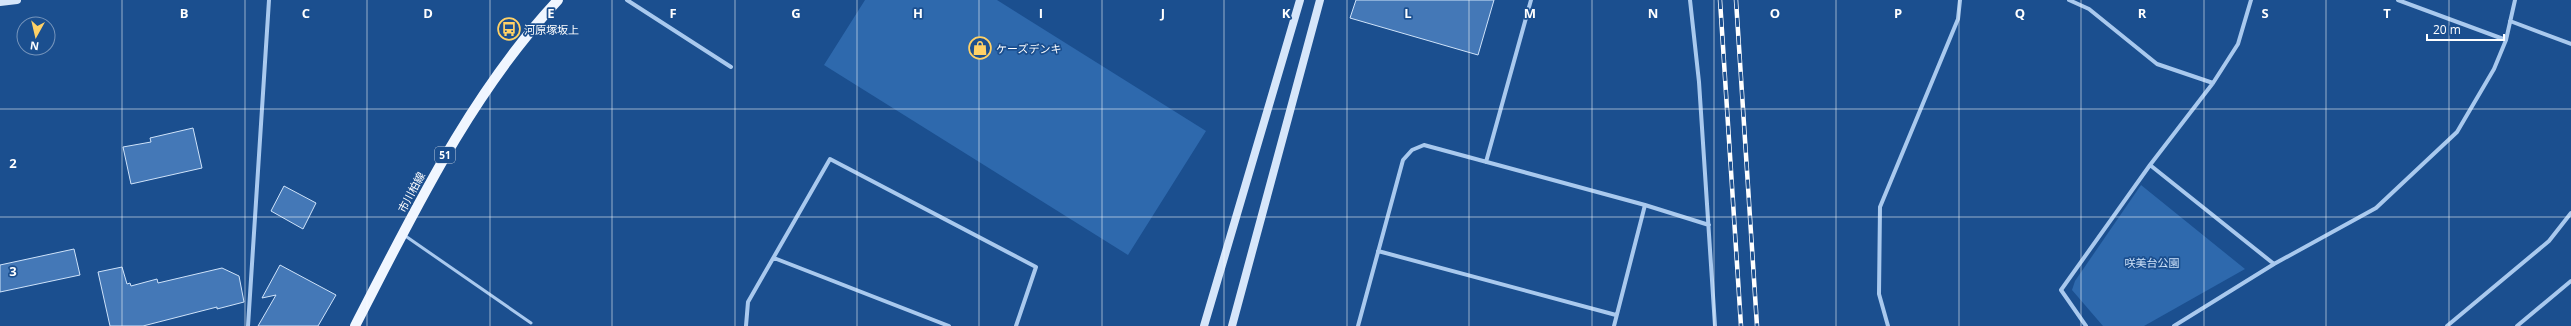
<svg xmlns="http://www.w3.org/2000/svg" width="2571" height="326" font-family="'Open Sans','Noto Sans JP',sans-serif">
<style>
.green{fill:#2e69ad}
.building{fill:#4478b7;stroke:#cfe3fa}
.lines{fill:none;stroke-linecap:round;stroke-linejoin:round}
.lane{stroke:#a9c9ee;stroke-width:3}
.street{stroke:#a9c9ee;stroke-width:4}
.secondary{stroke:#d6e6fa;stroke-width:8}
.primary{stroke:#f0f6ff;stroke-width:10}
.rail-casing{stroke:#fff;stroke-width:4.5}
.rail{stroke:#1b4f8f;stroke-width:3;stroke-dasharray:9;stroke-linecap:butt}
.grid{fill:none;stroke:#fff;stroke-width:1;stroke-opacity:0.55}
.labels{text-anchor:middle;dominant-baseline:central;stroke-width:3.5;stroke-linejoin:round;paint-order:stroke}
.shield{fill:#1b4f8f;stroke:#bbcadd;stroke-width:1}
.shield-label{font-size:10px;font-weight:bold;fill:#fff}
.poi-label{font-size:11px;fill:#fff;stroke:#1b4f8f;text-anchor:start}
.street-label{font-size:11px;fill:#fff;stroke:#1b4f8f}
.park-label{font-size:11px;fill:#cfe3fa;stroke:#1b4f8f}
.grid-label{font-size:13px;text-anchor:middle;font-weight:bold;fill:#fff;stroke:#1b4f8f;stroke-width:3.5;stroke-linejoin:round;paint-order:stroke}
</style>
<rect width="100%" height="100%" fill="#1b4f8f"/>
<path class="green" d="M865,0h132l209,131 -78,124 -304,-190z
M2141,185l104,84 -101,57h-41l-31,-36 3,-9z"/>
<path class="building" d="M1356,0h138l-16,55 -128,-37z
M193,128l9,40 -71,16 -8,-37 28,-5 -1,-4z
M284,186l32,17 -13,26 -32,-18z
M74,249l6,26 -80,17v-27z
M280,265l56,30 -18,31h-60l18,-31 -14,3z
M122,267l5,17 3,-1 1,3 26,-7 1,4 64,-15 17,8 5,26 -27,7v-2l-74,19h-33l-12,-54z"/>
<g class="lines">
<path class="lane" d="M404,235l127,88"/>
<path class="street" d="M627,0l104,67
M1690,0l9,82 16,244
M2069,0l20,9 68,55 56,19
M2398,0l108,40
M2510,21l61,23
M1486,162l45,-162
M2150,165l124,99
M1378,251l238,64
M774,258l175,68
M248,326l21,-326
M746,326l2,-24 82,-143 206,108 -20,59
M1358,326l45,-166 9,-10 12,-5 221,60 64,20
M1614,326l31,-121
M1888,326l-9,-32 1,-87 78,-188 2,-19
M2086,326l-25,-36 89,-125 63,-82 25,-39 13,-44
M2174,326l100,-62 102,-56 81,-76 37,-63 12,-29 9,-40
M2447,326l102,-85 22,-28
M2517,326l54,-45"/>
<path class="secondary" d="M0,2l17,-2
M1204,326l96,-326
M1232,326l88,-326"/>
<path class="primary" d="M355,326c59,-114 115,-232 203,-326"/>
<g class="rail-casing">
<path id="rail" d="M1720,0l21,326
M1736,0l21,326"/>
</g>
<use href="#rail" class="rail"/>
</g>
<path class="grid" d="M122,0v326M245,0v326M367,0v326M490,0v326M612,0v326M735,0v326M857,0v326M979,0v326M1102,0v326M1224,0v326M1347,0v326M1469,0v326M1592,0v326M1714,0v326M1836,0v326M1959,0v326M2081,0v326M2204,0v326M2326,0v326M2449,0v326M0,109h2571M0,217h2571"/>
<defs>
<g id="bus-ring" transform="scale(1.15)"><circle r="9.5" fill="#1b4f8f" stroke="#ffd166" stroke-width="1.5"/><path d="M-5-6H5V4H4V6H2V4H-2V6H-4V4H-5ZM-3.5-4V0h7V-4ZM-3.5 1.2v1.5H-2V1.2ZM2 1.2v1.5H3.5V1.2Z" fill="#ffd166"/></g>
<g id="shop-ring" transform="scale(1.15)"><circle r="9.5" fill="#1b4f8f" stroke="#ffd166" stroke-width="1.5"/><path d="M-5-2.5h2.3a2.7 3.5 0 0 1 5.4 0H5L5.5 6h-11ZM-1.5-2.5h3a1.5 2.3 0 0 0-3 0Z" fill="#ffd166"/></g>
</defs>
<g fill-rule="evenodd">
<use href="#bus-ring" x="509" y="29"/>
<use href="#shop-ring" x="980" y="48"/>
</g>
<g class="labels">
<rect class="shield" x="435" y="147" width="20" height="16" rx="3"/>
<g class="shield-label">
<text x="445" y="155">51</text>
</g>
<g class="poi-label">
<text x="524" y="29">河原塚坂上</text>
<text x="996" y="48">ケーズデンキ</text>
</g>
<g class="street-label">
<text transform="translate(411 192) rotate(-62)">市川柏線</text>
</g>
<g class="park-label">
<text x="2152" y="262">咲美台公園</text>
</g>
</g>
<g class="grid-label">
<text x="184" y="18">B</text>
<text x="306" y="18">C</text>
<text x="428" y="18">D</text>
<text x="551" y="18">E</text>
<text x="673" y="18">F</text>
<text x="796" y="18">G</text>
<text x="918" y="18">H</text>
<text x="1041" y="18">I</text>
<text x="1163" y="18">J</text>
<text x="1286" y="18">K</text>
<text x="1408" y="18">L</text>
<text x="1530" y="18">M</text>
<text x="1653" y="18">N</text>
<text x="1775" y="18">O</text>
<text x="1898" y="18">P</text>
<text x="2020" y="18">Q</text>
<text x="2142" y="18">R</text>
<text x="2265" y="18">S</text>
<text x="2387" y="18">T</text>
<text x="13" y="168">2</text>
<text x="13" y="276">3</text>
</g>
<g transform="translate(36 36) rotate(188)"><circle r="19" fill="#1b4f8f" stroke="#7695bc"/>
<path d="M0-3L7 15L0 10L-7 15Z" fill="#ffd166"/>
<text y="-6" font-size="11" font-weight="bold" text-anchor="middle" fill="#ffffff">N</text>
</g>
<path d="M2427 34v6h77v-6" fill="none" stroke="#ffffff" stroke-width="2"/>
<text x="2433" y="34" font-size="12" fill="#ffffff" stroke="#1b4f8f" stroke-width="3" paint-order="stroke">20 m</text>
</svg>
